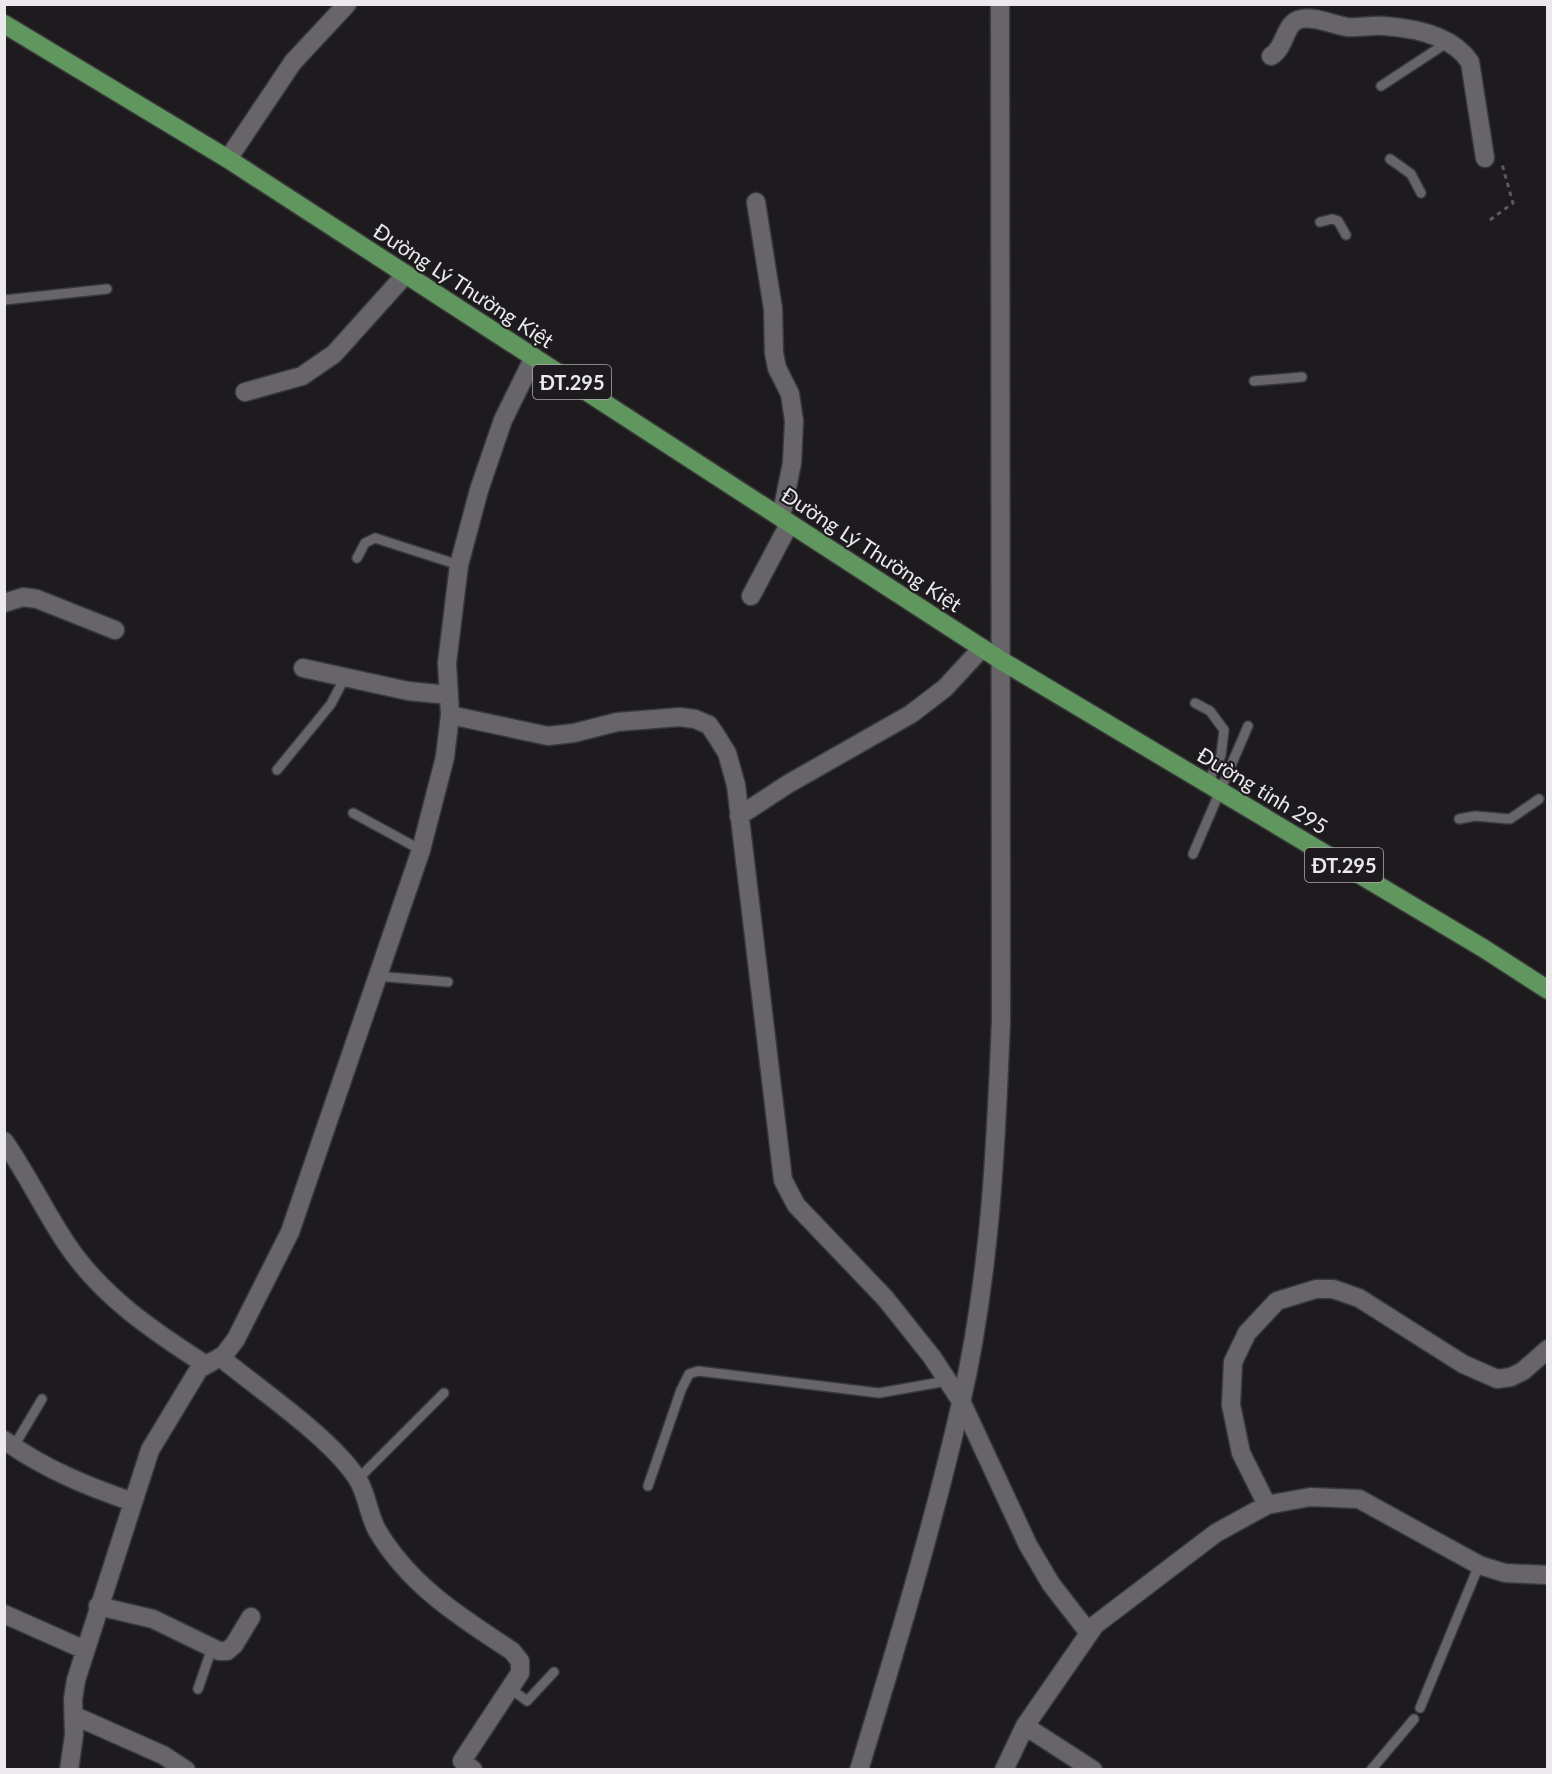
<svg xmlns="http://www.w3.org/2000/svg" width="1552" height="1774" font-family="Lato,sans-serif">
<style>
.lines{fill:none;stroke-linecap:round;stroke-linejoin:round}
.lane-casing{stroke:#39383a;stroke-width:12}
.street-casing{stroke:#39383a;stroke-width:21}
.secondary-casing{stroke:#39383a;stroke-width:21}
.primary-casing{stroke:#39383a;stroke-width:21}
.path{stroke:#5c5a5d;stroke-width:3;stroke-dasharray:4.5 4.5;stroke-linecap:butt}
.lane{stroke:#676569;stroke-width:9}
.street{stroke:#676569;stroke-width:18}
.secondary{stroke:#676569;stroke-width:18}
.primary{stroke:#60975e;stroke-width:18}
.labels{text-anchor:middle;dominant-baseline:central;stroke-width:4.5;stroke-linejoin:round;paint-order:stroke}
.shield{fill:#1d1b1e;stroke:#adabae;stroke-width:1.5}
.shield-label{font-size:20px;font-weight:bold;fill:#ebe9ec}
.street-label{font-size:21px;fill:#ebe9ec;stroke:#1d1b1e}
</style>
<rect width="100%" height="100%" fill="#1d1b1e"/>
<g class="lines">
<g class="lane-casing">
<path id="lane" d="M1381,86l67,-44
M1390,159l21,15 10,19
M1320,222l12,-3 6,2 8,14
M4,300l103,-11
M1254,381l48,-4
M357,558l8,-15 10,-5 84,27
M1195,703l15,8 14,19 -3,25 -13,28
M277,770l54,-66 14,-27
M353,813l68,37
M1459,819l16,-3 35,3 29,-20
M1193,854l55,-128
M376,976l72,6
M14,1446l28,-47
M358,1479l86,-86
M648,1486l33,-96 8,-16 9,-3 181,22 68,-12
M510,1688l17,13 27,-29
M198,1689l14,-41
M1420,1708l59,-143
M1371,1770l43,-51"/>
</g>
<g class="street-casing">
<path id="street" d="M1271,56c15,-8 13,-34 30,-37 15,-3 32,6 46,8 12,1 24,-2 37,-1 30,2 68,9 86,36l15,96
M228,159l65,-97 54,-58
M756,202l17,107 1,44 3,15 13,26 4,27 -2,42 -11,54
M245,392l57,-16 32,-22 72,-80
M751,596l35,-66v-9
M4,603l19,-6 14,2 78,31
M303,668l105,23 41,4
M450,715l98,21 26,-3 43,-11 63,-5 15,2 14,6 8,12 10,16 9,32 47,395 13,25 89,93 47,59 29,44 67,144 23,39 38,49
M739,816l49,-32 123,-70 34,-26 37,-40
M4,1141c23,33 40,69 62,102 35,53 87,88 140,122
M220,1357c40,33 110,80 137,121 10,15 11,36 20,52 32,55 83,87 135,121l8,10v12l-58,88 11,9
M4,1440c41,29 82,46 129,62
M1267,1505l-26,-52 -10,-48 2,-43 14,-29 30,-32 39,-12h17l26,9 104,66 34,15 14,-2 12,-6 25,-22
M98,1606l55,13 66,32h8l7,-6 17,-28
M4,1614l81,36
M75,1716l88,39 23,15
M1025,1726l68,44
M69,1770l5,-35 -1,-36 3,-19 74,-230 49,-81 25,-14 12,-16 54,-107 131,-382 24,-93 5,-42 -3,-52 12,-98 20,-75 24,-70 31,-63
M1004,1770l21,-44 70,-101 121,-92 51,-28 43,-8 49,2 120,66 26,8 43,2"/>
</g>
<g class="secondary-casing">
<path id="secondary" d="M859,1770c37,-122 74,-244 102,-367 29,-126 35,-256 40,-383l-1,-1016"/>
</g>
<g class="primary-casing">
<path id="primary" d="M4,24l224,135 774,502 481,287 65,42"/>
</g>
<path class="path" d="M1490,220l23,-17 -11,-39"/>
<use href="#lane" class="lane"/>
<use href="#street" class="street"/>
<use href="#secondary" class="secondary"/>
<use href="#primary" class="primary"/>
</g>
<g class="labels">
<g class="shield">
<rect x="533" y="365" width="78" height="34" rx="4.5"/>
<rect x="1305" y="848" width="78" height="34" rx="4.5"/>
</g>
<g class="shield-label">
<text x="572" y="382">ĐT.295</text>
<text x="1344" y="865">ĐT.295</text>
</g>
<g class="street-label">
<text transform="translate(464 285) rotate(33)">Đường Lý Thường Kiệt</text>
<text transform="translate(872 549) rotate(33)">Đường Lý Thường Kiệt</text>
<text transform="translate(1263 790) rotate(31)">Đường tỉnh 295</text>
</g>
</g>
<rect width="1552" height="1774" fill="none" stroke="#ebe9ec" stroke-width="12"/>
</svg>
